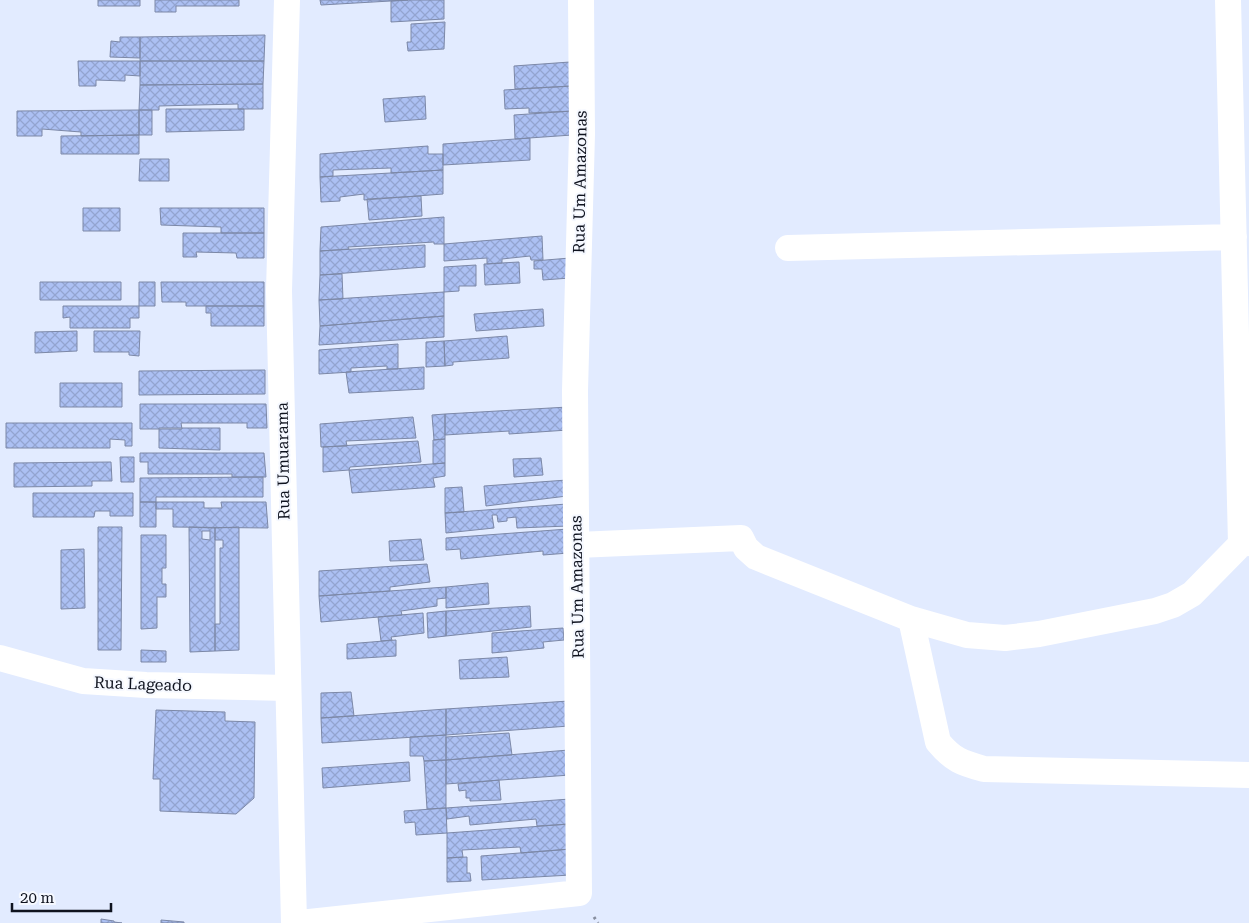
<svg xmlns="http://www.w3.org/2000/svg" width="1249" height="923" font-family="'Roboto Serif',serif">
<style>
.building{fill:url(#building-cross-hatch);stroke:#7c88a7;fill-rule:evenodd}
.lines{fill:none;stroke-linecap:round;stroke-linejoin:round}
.path{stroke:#878e9f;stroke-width:3;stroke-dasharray:2.5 4;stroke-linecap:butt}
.minor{stroke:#fff;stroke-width:26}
.labels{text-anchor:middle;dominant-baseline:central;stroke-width:4;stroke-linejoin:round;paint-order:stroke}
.street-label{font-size:16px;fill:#0f131f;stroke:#f5f8ff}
</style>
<defs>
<pattern id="building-cross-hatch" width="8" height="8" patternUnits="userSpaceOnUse" patternTransform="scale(1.25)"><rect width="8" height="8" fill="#acc0f3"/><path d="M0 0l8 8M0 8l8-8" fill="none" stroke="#93a4d0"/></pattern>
</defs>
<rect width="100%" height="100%" fill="#e2ebff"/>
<path class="building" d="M98,0h42v6h-42z
M155,0h84v6h-63v6h-21z
M320,0h88l-87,5z
M408,0h36v19l-53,3v-21z
M445,22l-1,27 -36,2 -1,-9h4v-18z
M265,35l-1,26h-124v-24z
M120,37h20v21l-30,-1 1,-16 9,1z
M78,61h62v15l-15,-1v6l-29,-1v6h-17z
M140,61h124l-1,23 -123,1z
M570,62l2,24 -57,3 -1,-23z
M263,84v25h-25v-5l-79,2v4h-20l1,-25z
M572,86l1,25 -44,2v-5l-24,1 -1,-19z
M425,96l1,23 -41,3 -2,-23z
M166,109h78v21l-78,2z
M139,110v25l-58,1v-4l-39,-3v7h-25v-25z
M139,110h13v25h-13z
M573,111l-1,24 -57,4 -1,-24z
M139,135v19h-78v-18z
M530,138v22l-87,5v-21z
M428,146v8h15v16l-52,3v-5l-58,2v6l-13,1v-23z
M140,159h29v22h-30z
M443,170v24l-79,6v-6l-24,3v4l-19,1 -1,-25z
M421,196l1,20 -53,4 -2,-21z
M83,208h37v23h-37z
M160,208h104v25h-43v-6l-60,-2z
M444,217v27h-10v-2l-86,5 1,2 -29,2 1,-24z
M183,233h81v25h-27l-1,-5 -40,-1 1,5h-14z
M542,236l1,24h-12l-1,-4 -28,3v4l-15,1v-6l-43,3v-17z
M425,245v22l-105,8v-24z
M570,258v20l-27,2 -1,-11h-8v-8z
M519,262l1,21 -35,2 -1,-21z
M476,265v21h-17v5l-15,1v-25z
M342,274l1,25 -24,1 1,-25z
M40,282h81v18h-81z
M139,282h16v24h-16z
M161,282h103v24h-78v-4h-24z
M444,292v24l-124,10 -1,-26z
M63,306h76v12h-9v10h-60v-11l-7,1z
M206,306h58v20h-53v-13h-5z
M543,309l1,17 -68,5 -2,-17z
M444,316v21l-125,8 1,-19z
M77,331v20l-42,2v-21z
M94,331h46l-1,25 -10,-1v-3h-35z
M507,336l2,22 -56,4v3l-8,1 -1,-25z
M444,341l1,25 -19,1v-25z
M398,344v25h-11v-3l-36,2v4l-32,2v-24z
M424,367v22l-75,4 -3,-21z
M265,370v24l-126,1v-24z
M60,383h62v24h-62z
M140,404h126l1,24h-20v-5h-66l1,6h-42z
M568,407v23l-59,4v-3l-64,4v-21z
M445,414v25l-11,1 -2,-25z
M413,417l3,21 -70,3 1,5 -26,1 -1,-23z
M6,423h126v23h-7v-6l-15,-1v9h-104z
M159,428h61v22l-61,-2z
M445,439v24l-12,1v-24z
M418,441l3,21 -71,5 -1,3 -26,2v-25z
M140,453h124l2,24h-34v-3h-84v-12h-8z
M120,457h14v25h-13z
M541,458l2,17 -29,2 -1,-18z
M111,462l1,19h-20v5l-78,1v-24z
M445,463v13l-12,2 2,9 -83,6 -3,-23h1z
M263,477v20h-107v5h-16v-24z
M567,480v16l-81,10 -2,-20z
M462,487l2,25 -19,1v-25z
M33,493h100v23h-23v-5h-15l-1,6h-61z
M140,502h16v25h-16z
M156,502h48v6h18l-1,-6h45l2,26 -95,-1v-18h-17z
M567,504l1,22 -51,2 -1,-11 -9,1v3l-9,1 -1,-7h-5l2,13 -48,5 -1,-20z
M98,527h24l-1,123h-23z
M189,527l26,1v123l-25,1zM202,531h8v9l-8,-1z
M239,527v123l-24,1v-27h5v-76h3v-8h-8v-12z
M568,529l1,24 -26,2v-4l-82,8 -1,-10 -14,1v-12z
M141,535h25v33h-4v16h4v13h-9v31l-16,1z
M421,539l3,21 -34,1 -1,-20z
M84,549l1,59 -24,1v-59z
M427,564l3,18 -40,5v4l-71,5v-25z
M488,583l1,21 -43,4v-21z
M446,587v11l-9,1v7l-36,5 1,4 -81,7 -2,-26z
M530,606l1,21 -85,9v-25z
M446,611v25l-18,2 -1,-25z
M423,613l1,20 -33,4 1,3 -11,1 -3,-24z
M563,628l1,12 -21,2 1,6 -52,5v-20z
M396,640v16l-49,3v-15z
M141,650l25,1v11h-25z
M507,657l2,20 -49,2 -1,-19z
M351,692l3,24 -33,2v-25z
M569,701v25l-123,9v-26z
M446,709v26l-124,8 -1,-25z
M156,710l69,2v9l30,1 -1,76 -18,16 -76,-3v-32h-7z
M509,733l3,22 -66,5v-23z
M446,735v25l-22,1 -1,-5h-13v-19z
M569,750l1,25 -124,9v-24z
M446,760v48l-19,1 -3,-48z
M409,762l1,19 -87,7 -1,-20z
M499,780l2,20 -31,1v-3h-4v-8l-7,1 -1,-7z
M570,799v25l-33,2 -1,-7 -66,6 -1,-9 -22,3 -1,-11z
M446,808l1,25 -31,2 -1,-13 -10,1 -1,-12z
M570,824l1,25 -50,4 -1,-6 -58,3 1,7 -16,1v-25z
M571,849v26l-89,5 -1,-24z
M467,857v16h3l1,8 -24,1v-24z
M101,919l13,2v1l8,1h-21z
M161,920l23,2v1h-23z"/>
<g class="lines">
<path class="path" d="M594,917l4,6"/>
<path class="minor" d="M287,0l-8,291 15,632
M1228,0l13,544
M788,248l446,-11
M577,545l164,-7 5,10 10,9 155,62 56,16 38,3 34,-4 116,-23 18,-6 19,-11 49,-50 8,-1
M911,619l27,123c15,18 24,21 46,27l265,6
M0,658l83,23 63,4 142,3
M300,923l279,-30 -4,-502 7,-257 -1,-134"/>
</g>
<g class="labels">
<g class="street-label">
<text transform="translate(580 182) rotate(-89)">Rua Um Amazonas</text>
<text transform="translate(283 461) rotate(-91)">Rua Umuarama</text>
<text transform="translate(577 587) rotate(-91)">Rua Um Amazonas</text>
<text transform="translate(143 684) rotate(2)">Rua Lageado</text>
</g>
</g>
<path d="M12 903v8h99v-8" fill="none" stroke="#0f131f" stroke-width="2.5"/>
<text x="20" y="903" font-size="15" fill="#0f131f" stroke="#f5f8ff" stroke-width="4" paint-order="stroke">20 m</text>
</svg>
